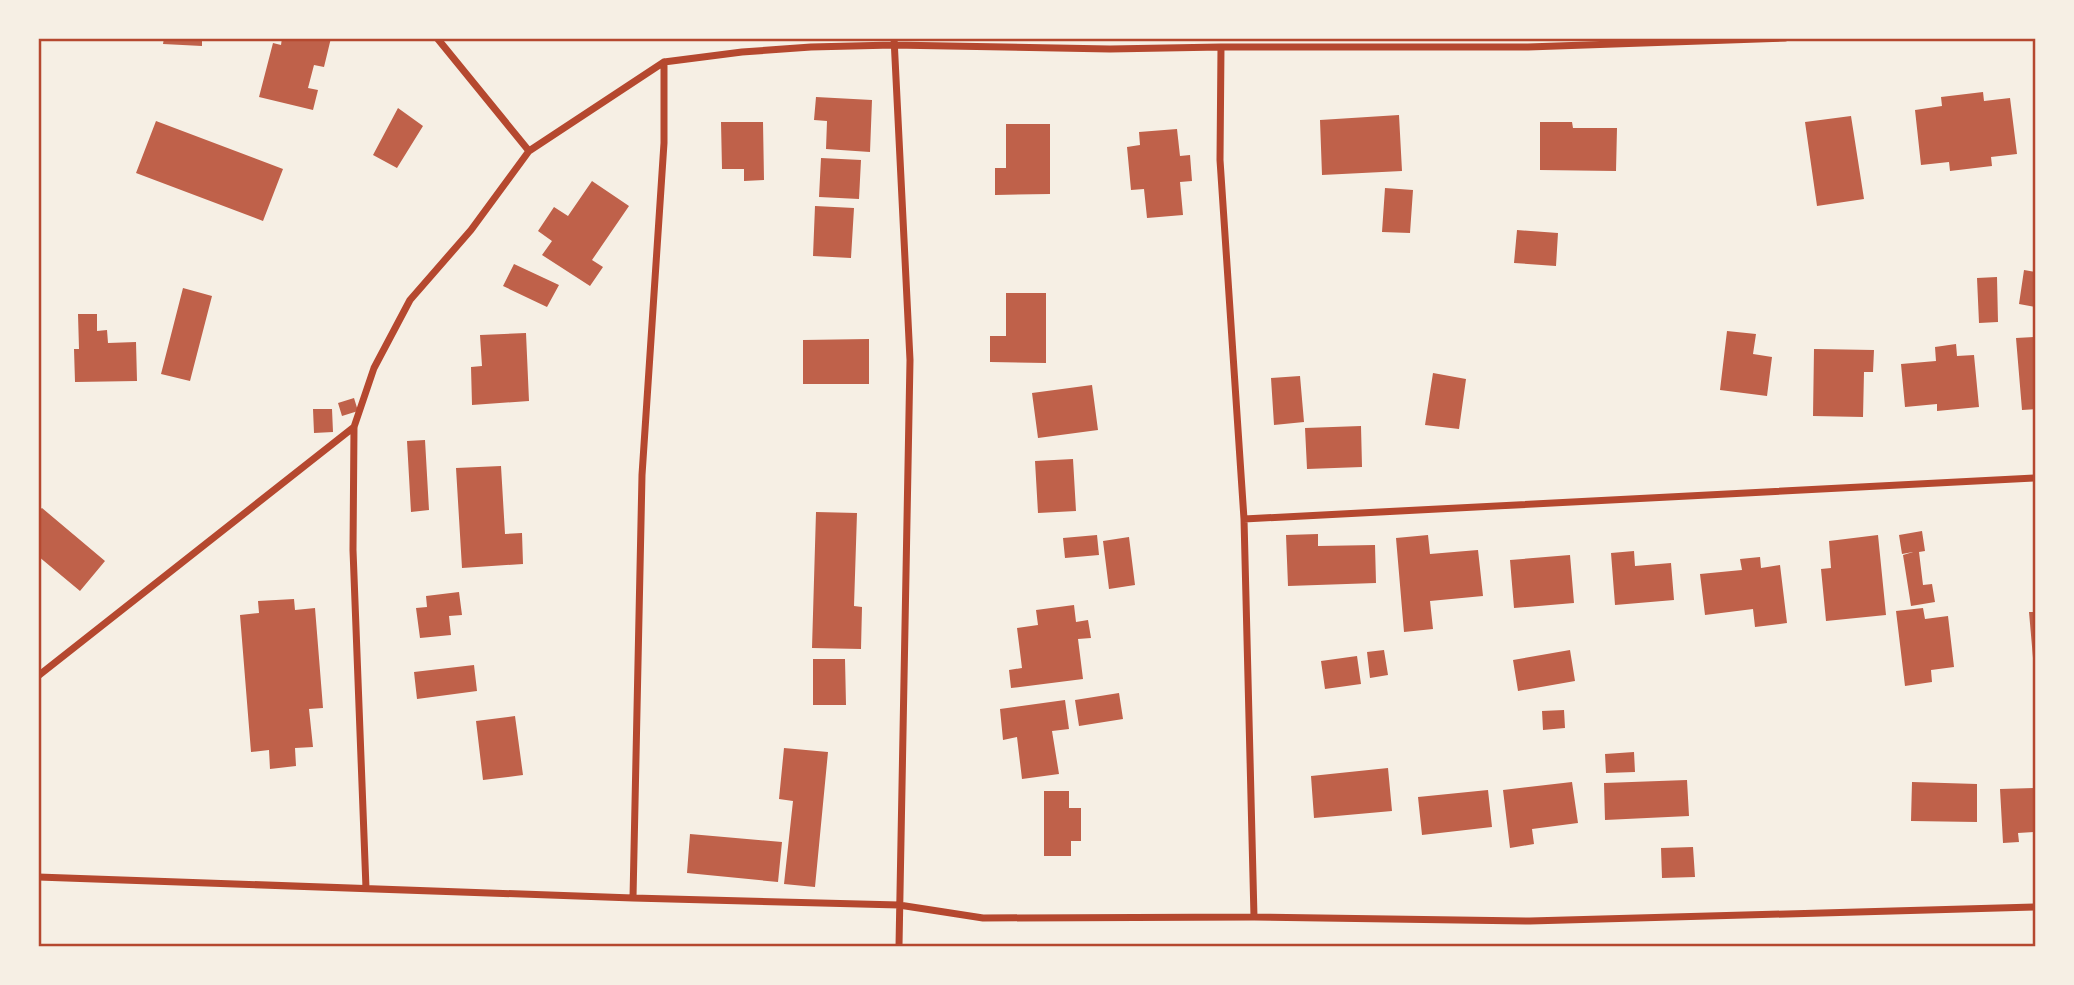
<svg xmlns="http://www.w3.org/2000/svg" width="2074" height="985" font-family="'Archivo Narrow',sans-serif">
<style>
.building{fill:#bf614a}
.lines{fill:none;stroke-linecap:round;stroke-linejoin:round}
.minor{stroke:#b5482f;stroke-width:7}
.neatline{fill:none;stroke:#b5482f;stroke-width:2.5}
</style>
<rect width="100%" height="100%" fill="#f6efe4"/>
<path class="building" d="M164,38h38v8l-39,-2z
M282,38h49l-7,29 -10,-2 -6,23 10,2 -5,20 -54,-13 14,-54 8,2z
M1983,92l1,9 26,-3 7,56 -26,3 1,9 -42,5 -1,-9 -28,3 -6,-55 27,-4 -1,-9z
M816,97l56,3 -2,52 -44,-3 1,-28 -13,-1z
M398,108l25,18 -26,42 -24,-13z
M1399,115l3,56 -80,4 -2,-55z
M1851,116l13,83 -47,7 -12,-84z
M156,121l127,48 -20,52 -127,-48z
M721,122h42l1,58 -20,1v-12h-22z
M1540,122h32l1,6h44l-1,43 -76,-1z
M1006,124h44v70l-55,1v-27h11z
M1177,129l3,27 10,-1 2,26 -12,1 3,33 -36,3 -3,-29 -13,1 -4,-43 13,-2 -1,-13z
M821,158l40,2 -2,39 -40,-2z
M592,181l37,25 -37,54 11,7 -13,19 -48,-31 10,-14 -14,-10 16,-24 14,9z
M1385,188l28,2 -3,43 -28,-1z
M815,206l39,2 -3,50 -38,-2z
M1517,230l41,3 -2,33 -42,-3z
M514,264l45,21 -12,22 -44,-21z
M2024,270l12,2v35l-17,-3z
M1997,277l1,45 -19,1 -2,-45z
M183,288l29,8 -22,85 -29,-7z
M1006,293h40v70l-56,-1v-26h16z
M78,314h19v17l10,-1 1,13 28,-1 1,39 -62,1 -1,-33h5z
M1727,331l29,3 -3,20 19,3 -5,39 -47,-6z
M526,333l3,68 -57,4 -1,-38 11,-1 -2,-31z
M2036,337v72l-14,1 -6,-72z
M869,339v45h-66v-44z
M1956,344l1,12 17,-1 5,52 -42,4v-7l-32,3 -4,-43 35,-3 -1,-14z
M1814,349l60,1 -1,22h-9l-1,45 -50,-1z
M1433,373l33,6 -7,50 -34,-4z
M1300,376l4,46 -30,3 -3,-47z
M1092,385l6,45 -60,8 -6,-45z
M354,398l4,13 -16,5 -4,-13z
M313,409h19l1,23 -19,1z
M1361,426l1,41 -55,2 -2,-41z
M425,440l4,70 -18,2 -4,-71z
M1073,459l3,52 -38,2 -3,-52z
M501,466l4,68 17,-1 1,31 -61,4 -6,-100z
M42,508l63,53 -25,30 -42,-35v-45z
M816,512l41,1 -3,93 8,1 -1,42 -49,-1z
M1922,531l3,20 -6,1 4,33 9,-1 3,18 -24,4 -8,-51 10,-3 -11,2 -3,-19z
M1318,534v12l57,-1 1,38 -88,3 -2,-51z
M1097,535l2,20 -34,3 -2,-20z
M1428,535l2,19 48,-4 5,46 -53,5 3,28 -29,3 -8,-94z
M1878,535l8,80 -60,6 -5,-52 10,-1 -2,-27z
M1129,537l6,48 -26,4 -6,-48z
M1634,551l1,15 36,-3 3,37 -59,5 -4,-52z
M1570,555l4,48 -60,5 -4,-48z
M1760,557l1,11 19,-3 7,58 -32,4 -2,-18 -48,6 -5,-41 42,-4 -2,-11z
M459,592l3,23 -13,1 2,19 -31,3 -4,-30 11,-1 -1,-11z
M294,599l1,11 20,-2 8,100 -14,1 4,38 -18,1 1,18 -26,3 -1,-19 -18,2 -11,-137 19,-2 -1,-12z
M1074,605l2,17 12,-2 3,18 -13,1 5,40 -72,9 -2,-18 13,-2 -5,-40 21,-3 -2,-15z
M1923,608l2,11 23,-3 6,51 -23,3 1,12 -27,4 -9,-75z
M2029,612h7v46h-3z
M1384,650l4,25 -18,3 -3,-26z
M1570,650l5,31 -57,10 -5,-31z
M1357,656l4,28 -36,5 -4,-28z
M813,659h32l1,46h-33z
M474,665l3,26 -60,8 -3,-27z
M1119,693l4,26 -44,7 -4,-26z
M1065,700l4,29 -17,2 7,43 -37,5 -5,-42 -14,3 -3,-31z
M1564,710l1,18 -22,2 -1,-19z
M515,716l8,59 -40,5 -7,-59z
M784,748l44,4 -13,135 -31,-3 9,-83 -14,-2z
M1634,752l1,20 -29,1 -1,-19z
M1388,768l4,43 -78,7 -3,-42z
M1687,780l2,36 -84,4 -1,-37z
M1572,782l6,41 -46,6 2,15 -24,4 -7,-58z
M1912,782l65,2v38l-66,-1z
M2036,788v44l-18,1 1,9 -16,1 -3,-54z
M1488,790l4,37 -70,8 -4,-38z
M1044,791h25v17h12v33h-10v15h-27z
M690,834l92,8 -4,40 -91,-9z
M1693,847l2,30 -33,1 -1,-30z
M577,944h21v2h-21z"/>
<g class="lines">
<path class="minor" d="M437,38l92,113
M894,38l16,322 -11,586
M1221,47l-1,113 24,359 10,398
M1244,519l792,-41
M38,676l316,-249
M38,877l595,21 266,7 84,13 271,-1 276,4 506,-14
M366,888l-13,-338 1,-123 20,-59 36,-68 61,-70 58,-79 135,-89
M633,898l9,-423 22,-332v-81l78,-10 69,-5 82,-2 217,4 111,-2h307l257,-9"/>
</g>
<rect width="2074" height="985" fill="none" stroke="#f6efe4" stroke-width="80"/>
<rect x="40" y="40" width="1994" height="905" class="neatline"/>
</svg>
